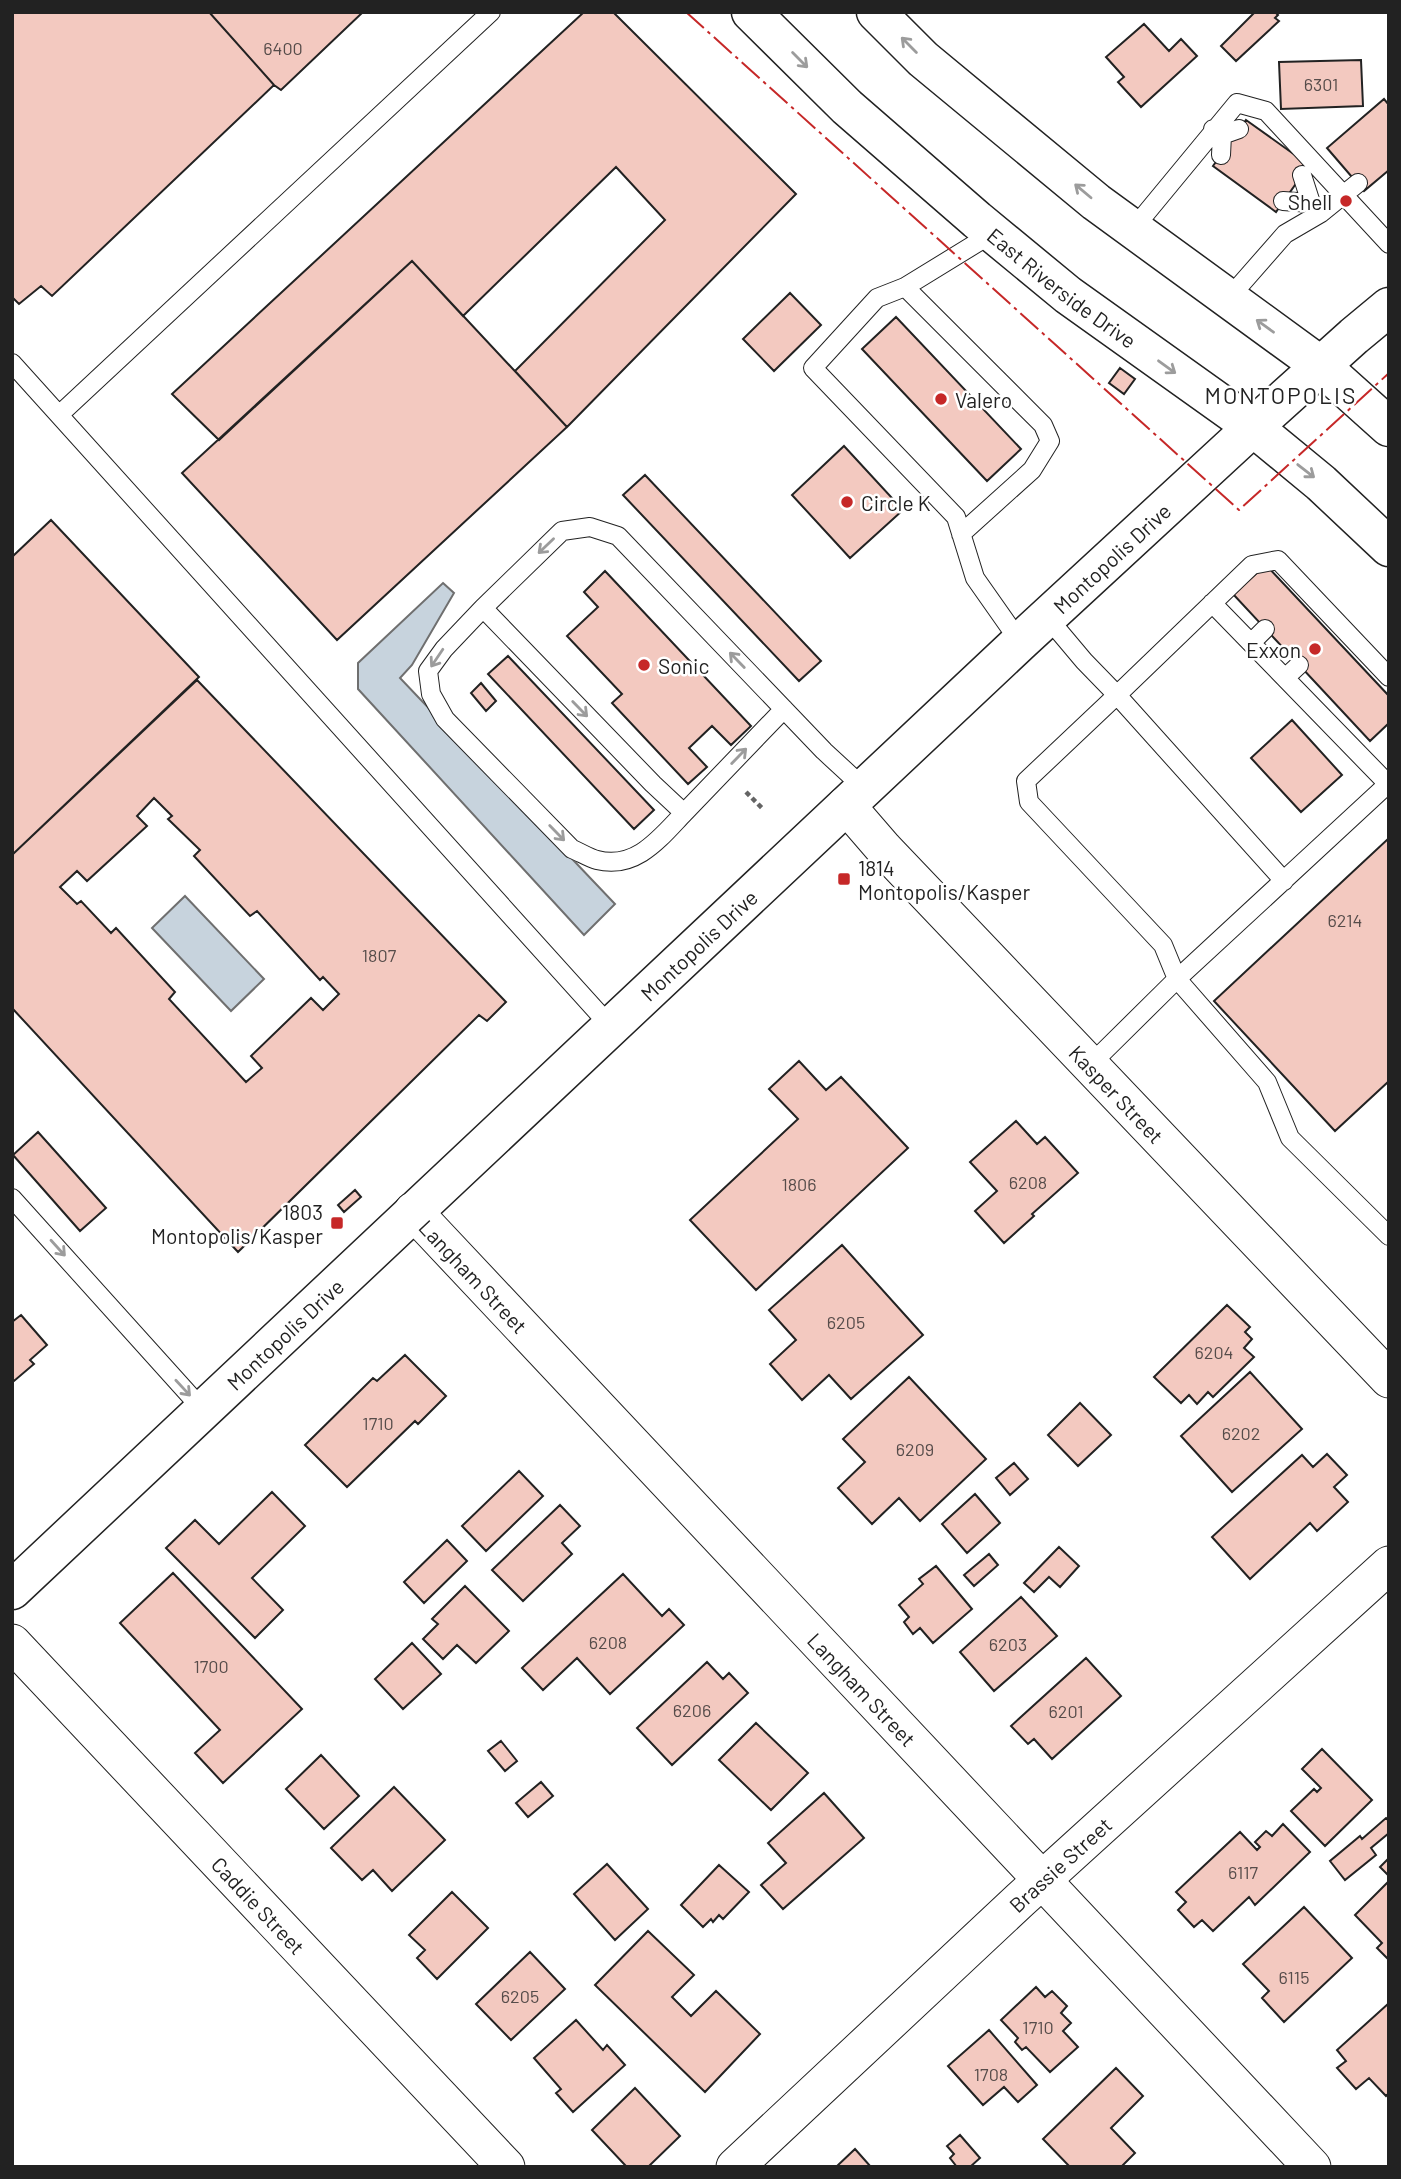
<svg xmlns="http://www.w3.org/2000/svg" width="1401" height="2179" font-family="Barlow,sans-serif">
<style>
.water{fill:#c7d3dd;stroke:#6f6f6f;stroke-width:2}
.building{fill:#f3c9c0;stroke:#222;stroke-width:2;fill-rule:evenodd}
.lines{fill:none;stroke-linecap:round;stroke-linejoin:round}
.service-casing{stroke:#222;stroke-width:20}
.minor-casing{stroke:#222;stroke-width:39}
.secondary-casing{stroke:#222;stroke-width:41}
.primary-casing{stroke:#222;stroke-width:41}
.path{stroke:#646464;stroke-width:4.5;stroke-dasharray:5 3.5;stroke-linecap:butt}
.service{stroke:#fff;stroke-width:18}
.minor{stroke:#fff;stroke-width:37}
.secondary{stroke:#fff;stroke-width:38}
.primary{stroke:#fff;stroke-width:38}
.power{stroke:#c62828;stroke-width:2;stroke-dasharray:24 5 3.5 5;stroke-linecap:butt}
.oneway{stroke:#9c9c9c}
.poi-dot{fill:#c62828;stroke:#fff;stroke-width:2.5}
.labels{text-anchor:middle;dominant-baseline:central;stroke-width:5;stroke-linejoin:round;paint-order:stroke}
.number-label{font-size:18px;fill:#564c4a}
.poi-label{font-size:21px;fill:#222;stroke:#fff;text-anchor:start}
.street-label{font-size:21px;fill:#222;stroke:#fff}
.neighbourhood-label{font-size:23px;letter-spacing:2px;fill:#222;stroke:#fff}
</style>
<rect width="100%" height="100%" fill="#fff"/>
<path class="water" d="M443,583l11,10 -42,72 -12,13 215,226 -31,31 -226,-246v-26z
M185,896l79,83 -33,32 -79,-83z"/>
<path class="building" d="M12,12h197l65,73 -222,211 -11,-10 -22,18 -7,-7z
M209,12h154l-82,78 -7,-5z
M584,12h29l183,182 -229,233 -52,-56 150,-151 -49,-53 -153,149 -51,-55 -193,179 -47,-46z
M1255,12h20l3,3 -3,3 4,3 -43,40 -15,-15z
M1144,24l25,27 12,-12 16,17 -56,51 -23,-25 6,-5 -18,-20z
M1361,60l2,46 -82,3 -2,-47z
M1384,99l5,6v65l-25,21 -37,-43z
M1246,120l63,45 -33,47 -63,-46z
M412,261l155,166 -230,213 -155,-167z
M790,293l31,32 -47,46 -31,-32z
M896,317l125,132 -34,32 -125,-132z
M1120,368l15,11 -11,15 -15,-11z
M844,446l59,64 -53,48 -58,-63z
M645,475l176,186 -22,20 -176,-186z
M51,520l148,157 -187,178v-298z
M1266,565l123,131v27l-19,18 -137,-147z
M605,571l146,155 -20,19 -19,-19 -23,22 18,19 -19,17 -76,-81 10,-9 -55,-58 31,-29 -14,-15z
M508,656l146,154 -20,19 -146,-155z
M197,680l309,322 -19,19 -8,-6 -241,237 -226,-244v-153zM154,798l18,18 -4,3 32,31 -6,6 56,60 7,-5 63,69 3,-3 16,17 -16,16 -12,-12 -60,58 11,12 -16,14 -77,-83 6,-7 -59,-64 -5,5 -30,-32 -4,3 -17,-17 17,-16 10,10 60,-55 -10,-10z
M481,683l15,18 -10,10 -15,-18z
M1292,720l50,55 -41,37 -50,-54z
M1389,838v243l-54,50 -121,-130z
M799,1061l27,29 15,-13 67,71 -152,142 -66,-70 108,-101 -29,-30z
M1016,1121l21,23 8,-7 33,36 -46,41 2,2 -30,27 -29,-32 22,-20 -27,-29z
M38,1132l68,76 -26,23 -67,-76z
M355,1190l6,7 -17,15 -6,-7z
M842,1245l81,90 -72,64 -22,-24 -27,25 -32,-36 26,-24 -27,-30z
M1227,1305l23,22 -5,5 7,7 -8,9 10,9 -41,40 -5,-5 -11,12 -8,-9 -8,8 -27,-26z
M21,1315l26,30 -17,15 4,4 -20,17 -2,-2v-57z
M405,1355l41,41 -28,28 -3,-3 -68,66 -42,-42 68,-67 4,3z
M1250,1372l52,57 -70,63 -51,-56z
M909,1377l77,82 -66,62 -21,-23 -27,26 -34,-36 27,-26 -22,-23z
M1080,1403l31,32 -33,31 -30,-31z
M1327,1454l20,21 -13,12 14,15 -31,29 -7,-8 -60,56 -38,-42 90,-82 11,12z
M1014,1463l14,16 -18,16 -14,-17z
M519,1471l24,25 -57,55 -24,-25z
M272,1492l33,34 -53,52 31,32 -28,28 -89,-90 29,-28 24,24z
M975,1494l25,29 -33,30 -25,-29z
M560,1505l20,21 -18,17 10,11 -49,47 -31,-31z
M447,1540l20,21 -43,42 -20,-21z
M1059,1547l20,19 -19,21 -11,-10 -15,15 -10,-9z
M989,1554l9,11 -24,21 -10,-11z
M936,1566l36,43 -39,34 -13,-15 -7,6 -9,-12 5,-5 -10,-12 24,-21 -4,-5z
M173,1573l129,136 -79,74 -28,-30 25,-23 -100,-107z
M623,1574l39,42 7,-7 15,16 -74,69 -33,-36 -34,32 -21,-22z
M465,1586l44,45 -33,32 -19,-18 -14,14 -20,-20 15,-15 -6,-5z
M1021,1597l36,39 -63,55 -34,-39z
M412,1643l29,31 -38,35 -28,-30z
M1086,1658l35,38 -69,63 -18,-20 -6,5 -17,-18z
M707,1662l16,17 6,-6 19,20 -76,72 -35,-37z
M756,1723l52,50 -37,37 -52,-50z
M501,1741l16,20 -12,10 -17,-20z
M1322,1749l50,51 -47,46 -34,-35 23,-22 3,3 4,-4 -19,-19z
M321,1755l38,41 -35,33 -38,-40z
M541,1782l12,14 -25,21 -12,-14z
M394,1787l51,53 -53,51 -19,-21 -11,10 -31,-32z
M824,1793l40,45 -81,71 -22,-24 25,-22 -18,-20z
M1386,1818l3,3v12l-18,15 5,7 -31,25 -15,-19 30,-25 2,3z
M1283,1824l27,28 -55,53 -6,-8 -36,34 -11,-11 -8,7 -16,-17 8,-8 -10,-10 64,-60 17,18 3,-3 -5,-5 11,-11 6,5z
M1389,1858v18l-9,-9z
M607,1864l41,45 -33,31 -41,-46z
M719,1865l30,27 -26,27 -4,-4 -6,7 -2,-3 -8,8 -22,-22z
M1389,1881v79l-12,-12 5,-5 -27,-28z
M452,1892l36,36 -51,51 -20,-21 8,-8 -16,-15z
M1304,1907l48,51 -68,64 -22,-24 7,-7 -26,-27z
M648,1931l46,44 -22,22 19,19 25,-25 44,43 -55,58 -110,-107z
M530,1952l35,37 -54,51 -35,-36z
M1036,1987l9,10 7,-6 15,15 -6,7 10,10 -8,8 15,16 -28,25 -24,-25 -4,3 -7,-8 3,-4 -17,-18z
M1389,2003v90l-3,3 -17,-18 -13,11 -19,-21 9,-7 -9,-11z
M576,2020l27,30 4,-5 18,20 -52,47 -17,-19 5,-4 -27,-31z
M989,2030l48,55 -19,17 -14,-15 -21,18 -35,-39z
M1116,2068l27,28 -32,32 24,25 -14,14h-51l-27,-28z
M635,2088l45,48 -32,31h-25l2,-2 -33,-35z
M960,2135l20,23 -10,9h-13l-7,-9 4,-4 -7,-8z
M855,2149l16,18h-35z"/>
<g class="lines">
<g class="service-casing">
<path id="service" d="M1213,129l9,6 17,-6
M1221,155l1,-20
M1283,201l28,2 -9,-28
M1133,229l104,-126 29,8 123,133
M993,233l-88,54 -28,11 -64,70 143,149 19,61 45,64
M905,287l138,138 7,16 -18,29 -71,64
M1228,299l57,-65 36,-21 37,-30
M12,363l599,664
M59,415l432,-403
M1212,603l176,181
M483,608l-39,41 -16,22 3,23 14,25 127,130c8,3 17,9 25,11 39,10 63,-22 87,-47
M1047,617l37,44 33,34 -91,86 3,21 134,143 14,34 212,-196
M1251,643l14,-14
M1285,678l14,-13
M784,709l-100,104 -31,-29 -170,-176 79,-77 28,-4 28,9 206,215 40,37
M1284,881l-167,-186 135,-130 26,-5 111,117
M1090,1065l87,-86 90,103 23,56 99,98
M12,1198l191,212"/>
</g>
<g class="minor-casing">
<g id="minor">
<path id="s1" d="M846,805l38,44 505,530"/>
<path id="s2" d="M413,1211l899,956"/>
<path id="s3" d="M12,1643l494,524"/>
<path id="s4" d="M735,2167l285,-267 369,-335"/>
</g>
</g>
<g class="secondary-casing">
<g id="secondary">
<path id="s5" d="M12,1590l1008,-948 233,-215 101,-91 35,-29"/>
</g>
</g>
<g class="primary-casing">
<g id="primary">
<path id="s6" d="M751,12l96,95 130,113 91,75 185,132 68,56 68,64"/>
<path d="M876,12l47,47 173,143 225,164 68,61"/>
</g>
</g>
<path class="path" d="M746,792l17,17"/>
<use href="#service" class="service"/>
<use href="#minor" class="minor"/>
<use href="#secondary" class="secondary"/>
<use href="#primary" class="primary"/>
<path class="power" d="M686,12l553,498 150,-137"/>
</g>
<defs><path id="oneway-shaft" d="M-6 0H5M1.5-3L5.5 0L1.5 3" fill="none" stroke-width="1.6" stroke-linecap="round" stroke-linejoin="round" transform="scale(1.75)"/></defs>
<g class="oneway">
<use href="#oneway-shaft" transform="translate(909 45) rotate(-135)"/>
<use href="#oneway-shaft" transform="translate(800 60) rotate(45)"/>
<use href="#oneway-shaft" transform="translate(1083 191) rotate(-140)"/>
<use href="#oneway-shaft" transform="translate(1265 326) rotate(-144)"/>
<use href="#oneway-shaft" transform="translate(1167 367) rotate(36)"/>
<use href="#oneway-shaft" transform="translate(1306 471) rotate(38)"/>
<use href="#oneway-shaft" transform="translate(546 546) rotate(136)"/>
<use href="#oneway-shaft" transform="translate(437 658) rotate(124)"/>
<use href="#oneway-shaft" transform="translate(737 660) rotate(-134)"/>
<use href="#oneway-shaft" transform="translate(580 709) rotate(46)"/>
<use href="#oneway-shaft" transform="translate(739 756) rotate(-46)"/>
<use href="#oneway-shaft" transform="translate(557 833) rotate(46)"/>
<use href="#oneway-shaft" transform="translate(58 1248) rotate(48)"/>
<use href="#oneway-shaft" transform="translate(183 1388) rotate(47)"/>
</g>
<g class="poi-dot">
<circle cx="1346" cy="201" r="7"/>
<circle cx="941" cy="399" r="7"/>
<circle cx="847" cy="502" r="7"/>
<circle cx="1315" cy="649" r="7"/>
<circle cx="644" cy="665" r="7"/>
<rect x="837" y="872" width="14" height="14" rx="3.5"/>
<rect x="330" y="1216" width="14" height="14" rx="3.5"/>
</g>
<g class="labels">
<g class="number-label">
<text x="283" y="48">6400</text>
<text x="1321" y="84">6301</text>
<text x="1345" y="920">6214</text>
<text x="379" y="955">1807</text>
<text x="1028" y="1182">6208</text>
<text x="799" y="1184">1806</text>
<text x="846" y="1322">6205</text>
<text x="1214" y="1352">6204</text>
<text x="378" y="1423">1710</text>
<text x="1241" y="1433">6202</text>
<text x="915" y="1449">6209</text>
<text x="608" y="1642">6208</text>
<text x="1008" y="1644">6203</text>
<text x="211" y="1666">1700</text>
<text x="692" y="1710">6206</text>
<text x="1066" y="1711">6201</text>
<text x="1243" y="1872">6117</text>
<text x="1294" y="1977">6115</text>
<text x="520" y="1996">6205</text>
<text x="1038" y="2027">1710</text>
<text x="991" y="2074">1708</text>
</g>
<g class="poi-label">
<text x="1332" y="201" text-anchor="end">Shell</text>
<text x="955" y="399">Valero</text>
<text x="861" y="502">Circle K</text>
<text x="1301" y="649" text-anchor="end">Exxon</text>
<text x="658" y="665">Sonic</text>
<text x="858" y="867">1814<tspan x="858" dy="24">Montopolis/Kasper</tspan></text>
<text x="323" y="1211" text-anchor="end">1803<tspan x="323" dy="24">Montopolis/Kasper</tspan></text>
</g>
<g class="street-label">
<text stroke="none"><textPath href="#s6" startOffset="416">East Riverside Drive</textPath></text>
<text stroke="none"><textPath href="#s5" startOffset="1508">Montopolis Drive</textPath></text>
<text stroke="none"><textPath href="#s5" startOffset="942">Montopolis Drive</textPath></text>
<text stroke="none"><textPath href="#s1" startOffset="396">Kasper Street</textPath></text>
<text stroke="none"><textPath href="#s2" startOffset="89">Langham Street</textPath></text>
<text stroke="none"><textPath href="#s5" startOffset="374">Montopolis Drive</textPath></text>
<text stroke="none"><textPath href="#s2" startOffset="656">Langham Street</textPath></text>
<text stroke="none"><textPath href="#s4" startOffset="444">Brassie Street</textPath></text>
<text stroke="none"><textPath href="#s3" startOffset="360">Caddie Street</textPath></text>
</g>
<g class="neighbourhood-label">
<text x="1281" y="395">MONTOPOLIS</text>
</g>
</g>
<rect width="1401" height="2179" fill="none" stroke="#222222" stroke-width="28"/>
</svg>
